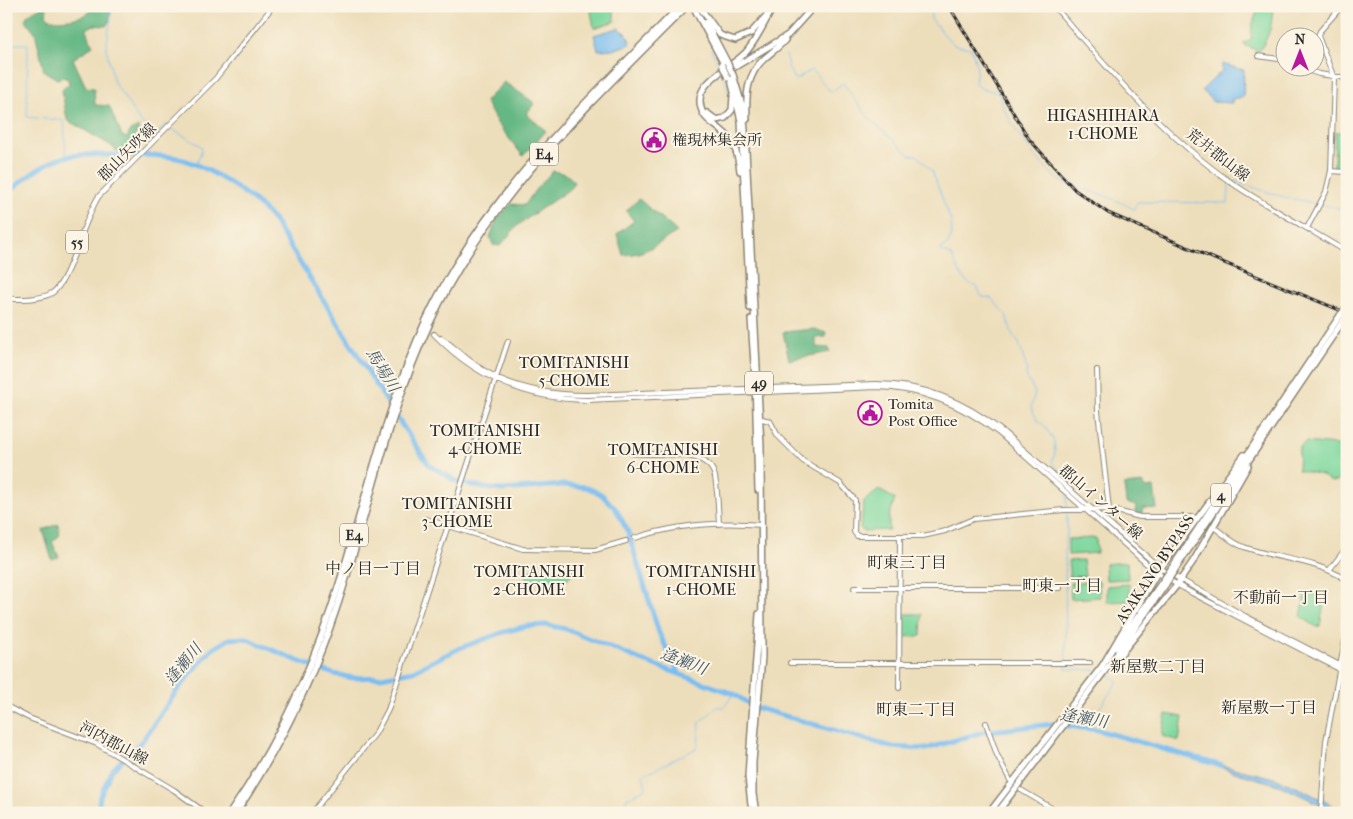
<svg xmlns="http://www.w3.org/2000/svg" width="1353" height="819" font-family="'IM FELL French Canon','Noto Serif JP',serif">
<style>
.green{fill:#7cd79d;stroke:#548164}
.forest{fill:#65b884;stroke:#487258}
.water{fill:#7abef1;stroke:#52748e}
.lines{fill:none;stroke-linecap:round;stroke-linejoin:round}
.stream{stroke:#7abef1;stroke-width:1}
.river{stroke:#7abef1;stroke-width:5}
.secondary-casing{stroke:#8c8473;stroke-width:6}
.primary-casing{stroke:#8c8473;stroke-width:6}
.highway-casing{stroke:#8c8473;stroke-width:8}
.secondary{stroke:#fff;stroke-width:4}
.primary{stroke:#fff;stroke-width:4}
.highway{stroke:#fff;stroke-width:5}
.rail-casing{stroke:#2b2b2b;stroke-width:3}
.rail{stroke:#fcf5e5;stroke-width:1;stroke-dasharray:4;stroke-linecap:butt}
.highway-bridge-casing{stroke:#8c8473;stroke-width:8;stroke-linecap:butt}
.highway-bridge{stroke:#fff;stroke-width:5}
.labels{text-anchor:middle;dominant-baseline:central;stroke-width:4;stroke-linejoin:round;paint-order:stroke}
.shield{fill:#fcf5e5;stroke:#6a6863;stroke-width:1}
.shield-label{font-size:14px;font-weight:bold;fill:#2b2b2b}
.poi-label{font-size:15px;fill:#2b2b2b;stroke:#fcf5e5;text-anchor:start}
.street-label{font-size:15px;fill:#2b2b2b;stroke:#fcf5e5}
.neighbourhood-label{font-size:16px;fill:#2b2b2b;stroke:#fcf5e5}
.water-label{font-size:16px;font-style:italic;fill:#435766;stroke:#fcf5e5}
</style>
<rect width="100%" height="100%" fill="#fcf5e5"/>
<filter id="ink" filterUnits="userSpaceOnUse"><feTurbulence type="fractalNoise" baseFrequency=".02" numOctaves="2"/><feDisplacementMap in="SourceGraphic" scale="10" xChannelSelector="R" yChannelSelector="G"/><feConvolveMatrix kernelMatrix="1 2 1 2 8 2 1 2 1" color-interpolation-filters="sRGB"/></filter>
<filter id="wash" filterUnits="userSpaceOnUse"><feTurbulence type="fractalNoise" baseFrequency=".0096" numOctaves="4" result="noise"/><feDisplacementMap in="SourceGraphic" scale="20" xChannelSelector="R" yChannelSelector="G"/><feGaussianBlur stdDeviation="1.12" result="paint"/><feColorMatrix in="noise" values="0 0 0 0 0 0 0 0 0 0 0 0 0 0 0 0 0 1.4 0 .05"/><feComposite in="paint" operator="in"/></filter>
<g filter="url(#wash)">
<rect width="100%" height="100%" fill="#eddebb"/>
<path class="green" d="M590,6h23l2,15 -21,7z
M1259,6h14c-1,19 -3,30 -14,45l-15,-6v-2l7,-3 1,-14z
M1335,132h12v38l-13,-1z
M1306,442l41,4v33l-16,3 -9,-7 -24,-5 1,-23z
M879,490l16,9 -6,18v13l-26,1 -3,-3 4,-27z
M1096,538l1,15 -29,2v-16z
M1083,560l2,16 -15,1 -2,-16z
M1127,562l1,17 -22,1 -1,-16z
M575,570l-9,10 -40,-1v-8z
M1099,581l1,16 -29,2 -1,-16z
M1129,584l1,17 -23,1v-16z
M1308,592l17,5 -5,29 -3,1 -16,-10 4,-23z
M902,614h20l-1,22 -19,1z
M1166,714l17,3 -4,24 -17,-5z"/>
<path class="forest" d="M90,6h17l3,3v11l-4,6 -12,-1 -8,4 7,17 -20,13 13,28 8,1 1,17 14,1 13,30 5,2 3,-7 9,-4v3c-7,9 -10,20 -22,21l-7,-6 -43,-25 -5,-30 7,-6 -1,-5 -5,-2 -6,2 -13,-8 -9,-39 -9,-11v-4c5,-5 15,-11 21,-10l-1,8 4,4c11,2 31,0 40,-7z
M504,82l28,19 2,3 -8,10 20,17 -23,25 -26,-33 -12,-22z
M553,171l13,3 8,7 -3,7 -53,37 -18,21 -7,-1 -3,-8 7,-18 14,-15 14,1 11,-16z
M639,199c12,12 26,21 38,33 -21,12 -29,22 -54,23l-6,-21 17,-13 -8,-10z
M814,329l12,4v4l-10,1v9l13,1 1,4 -41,8 -6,-28z
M1144,483l1,5 9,-1 3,22 -14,-1 -2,7 -6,-2 1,-7 -10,-3 -2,-18z
M58,524l2,11 -8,7 7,15 -7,3 -9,-30z"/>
<path class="water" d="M618,28l8,5 5,11 -16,5 -17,1 -4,-15z
M1222,64l22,6 -1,27 -11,2v4l-19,-1 -11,-12 20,-19z
M1216,764l58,14 29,12 44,23h-8l-60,-28 -48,-14z"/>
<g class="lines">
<path class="stream" d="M109,6l3,4 -6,38 8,34 26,40 17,12 8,-9 36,21 1,3 -6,17
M930,6l1,13 17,20 7,6 16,3 6,19 -2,17 8,5 15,3c7,29 42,76 67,92l4,-3 12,7 30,10 23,11 3,-7 91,1 1,-17 5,-5 46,15 67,14
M6,44h22l-1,73 37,4 2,36
M711,49l9,19
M786,55l2,12 6,12h4l11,-8h4l18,21 12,-9 25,34 42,38h7l15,16 19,50 1,14 -4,9 -8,6 12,6c7,14 8,25 25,31l5,10 9,1 15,17 7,21 6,7 8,27 -1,6 9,16 -4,16 7,13 6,4 10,16 1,12 -3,9 20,21 -1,5
M723,74l7,23
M1067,496v39l-2,8 1,126 30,1
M1086,728l32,-47 -12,-8
M623,808l4,-10 19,-10 -3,-13 52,-26 3,-3 2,-24 17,-15h7l10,-13"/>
<path class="river" d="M6,193c17,-12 34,-28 55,-35 16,-5 33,-3 49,-3 20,0 42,-1 62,2 30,5 83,39 102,64l120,192 35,52 27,16 28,7 19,2 60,-5 23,2 15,7 15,15 12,23 31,101 20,40
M98,813l2,-17 12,-26 31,-30 35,-51 33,-39 18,-11 16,-1 58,25 31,11 19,4 28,-1 32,-6 47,-23 44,-16 23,-6 19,-1 20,4 80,33 88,32 20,13 138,40 34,2 57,-17 69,-8 46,6 124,36"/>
</g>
</g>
<g filter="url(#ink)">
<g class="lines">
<g class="secondary-casing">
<path id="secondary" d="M1054,6c54,63 110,130 178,177 37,25 77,46 115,69
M1258,56l28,4
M1301,68l18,6 28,4
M1331,171l3,-93 -16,-42 2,-5 22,-25
M1307,228l19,-36 5,-21 16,1
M434,334c42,44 93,65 153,66l289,-13c47,1 87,18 124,47l157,139 35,20 155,80
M441,338c14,9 25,21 39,30 32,21 70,27 107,27l289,-11c47,0 89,18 126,47l158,137 85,48 102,53
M1097,370l1,41 11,98
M758,418l12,3 8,15 25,25 37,22 15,17 -1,32 3,4h66l22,-5 28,-12 91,-9 45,-1 31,8h54
M631,453c24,4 78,-7 84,24 3,16 3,32 4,47
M426,519l97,30 72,1 31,-9
M1215,528c10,7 17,15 29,19 35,13 71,12 103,33
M635,538c40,-13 84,-17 127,-13
M1330,569l17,-22
M854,588h206
M790,663h300
M899,688l1,-152
M6,706l23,12 68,26 77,46 32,23
M986,723l11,32 13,25
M1021,790l39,23
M312,813l63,-79 13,-24 120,-369
M1321,813l5,-72 21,-112"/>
</g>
<g class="primary-casing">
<path id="primary" d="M6,299c14,0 34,1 46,-6 17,-10 32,-76 47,-97l117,-118 57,-72"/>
</g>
<g class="highway-casing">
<path id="highway" d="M693,6l31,58
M699,6l21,29 15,5 16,-7 24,-27
M706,22l21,40
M728,71l60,-36 26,-29
M733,75l10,33 2,22 16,316 1,211 -9,105v32l3,19
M730,76l11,45 9,187
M707,113l9,7 9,-2 7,-8 1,-14
M747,119c-1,-22 -1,-45 18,-61 7,-6 14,-11 20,-18
M740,171c-2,-16 -5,-30 -19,-41 -6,-5 -13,-9 -17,-15 -18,-32 28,-46 43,-64 10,-12 17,-27 24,-40
M751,319l4,60 3,111
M1171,569l170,-255
M1174,571l173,-256
M1116,648l46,-66
M1120,655l57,-70 17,-25 54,-94
M1101,668l56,-95 87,-118
M751,805l-3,-29 11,-162
M230,813c48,-70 84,-148 109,-229 28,-89 48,-180 87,-264 58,-124 160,-217 254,-314
M236,813c42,-63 76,-131 100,-203 32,-95 51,-195 94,-287 57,-125 161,-220 257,-317
M989,813l113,-147
M997,813l110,-145 59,-84"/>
</g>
<use href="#secondary" class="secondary"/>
<use href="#primary" class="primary"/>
<use href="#highway" class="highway"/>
<g class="rail-casing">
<path id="rail" d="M949,6l80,133 46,51 33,23 109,47 130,53"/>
</g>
<use href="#rail" class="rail"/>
<g class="highway-bridge-casing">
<path id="highway-bridge" d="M727,62l6,13
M722,65l6,13
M1341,314l5,-6
M1162,582l9,-13
M1166,584l8,-13"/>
</g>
<use href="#highway-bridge" class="highway-bridge"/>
</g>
</g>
<defs>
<g id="civic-ring" transform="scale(1.25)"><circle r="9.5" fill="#fcf5e5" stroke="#b5179e" stroke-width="1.5"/><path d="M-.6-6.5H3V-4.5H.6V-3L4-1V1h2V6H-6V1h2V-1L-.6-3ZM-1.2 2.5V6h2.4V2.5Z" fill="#b5179e"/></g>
</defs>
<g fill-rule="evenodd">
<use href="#civic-ring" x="654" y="140"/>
<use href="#civic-ring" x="870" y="413"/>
</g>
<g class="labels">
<g class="shield">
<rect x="530" y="142.5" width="28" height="23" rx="4"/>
<rect x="66" y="230.5" width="22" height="23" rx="4"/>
<rect x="745" y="371.5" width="28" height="23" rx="4"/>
<rect x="1211" y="483.5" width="20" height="23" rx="4"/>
<rect x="340" y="523.5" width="28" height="23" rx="4"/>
</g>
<g class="shield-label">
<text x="544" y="154">E4</text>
<text x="77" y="242">55</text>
<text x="759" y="383">49</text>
<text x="1221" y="495">4</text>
<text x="354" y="535">E4</text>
</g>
<g class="poi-label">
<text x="672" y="140">権現林集会所</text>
<text x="888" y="404">Tomita<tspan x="888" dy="17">Post Office</tspan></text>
</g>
<g class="street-label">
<text transform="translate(127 152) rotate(-45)">郡山矢吹線</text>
<text transform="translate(1218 155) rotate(38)">荒井郡山線</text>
<text transform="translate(1101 502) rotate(41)">郡山インター線</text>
<text transform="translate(1155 569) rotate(-56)">ASAKANO BYPASS</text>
<text transform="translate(114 743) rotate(28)">河内郡山線</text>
</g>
<g class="neighbourhood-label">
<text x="1103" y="115">HIGASHIHARA<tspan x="1103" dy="18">1-CHOME</tspan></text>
<text x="574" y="362">TOMITANISHI<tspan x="574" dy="18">5-CHOME</tspan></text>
<text x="485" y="430">TOMITANISHI<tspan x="485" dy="18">4-CHOME</tspan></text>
<text x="663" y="449">TOMITANISHI<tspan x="663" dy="18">6-CHOME</tspan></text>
<text x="457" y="503">TOMITANISHI<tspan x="457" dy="18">3-CHOME</tspan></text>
<text x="907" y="562">町東三丁目</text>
<text x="373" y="568">中ノ目一丁目</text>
<text x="529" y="571">TOMITANISHI<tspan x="529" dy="18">2-CHOME</tspan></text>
<text x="701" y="571">TOMITANISHI<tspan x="701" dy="18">1-CHOME</tspan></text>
<text x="1062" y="585">町東一丁目</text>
<text x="1281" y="597">不動前一丁目</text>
<text x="1158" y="666">新屋敷二丁目</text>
<text x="1269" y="707">新屋敷一丁目</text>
<text x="916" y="709">町東二丁目</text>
</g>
<g class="water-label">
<text transform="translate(383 370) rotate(58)">馬場川</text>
<text transform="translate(684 661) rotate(21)">逢瀬川</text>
<text transform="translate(183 664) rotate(-50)">逢瀬川</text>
<text transform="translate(1084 718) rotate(10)">逢瀬川</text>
</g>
</g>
<rect width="1353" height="819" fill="none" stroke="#fcf5e5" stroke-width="25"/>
<g transform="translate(1300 52)"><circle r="24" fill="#fcf5e5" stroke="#a8a49b"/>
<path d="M0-4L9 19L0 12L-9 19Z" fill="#b5179e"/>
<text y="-8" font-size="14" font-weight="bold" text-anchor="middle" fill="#2b2b2b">N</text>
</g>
</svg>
